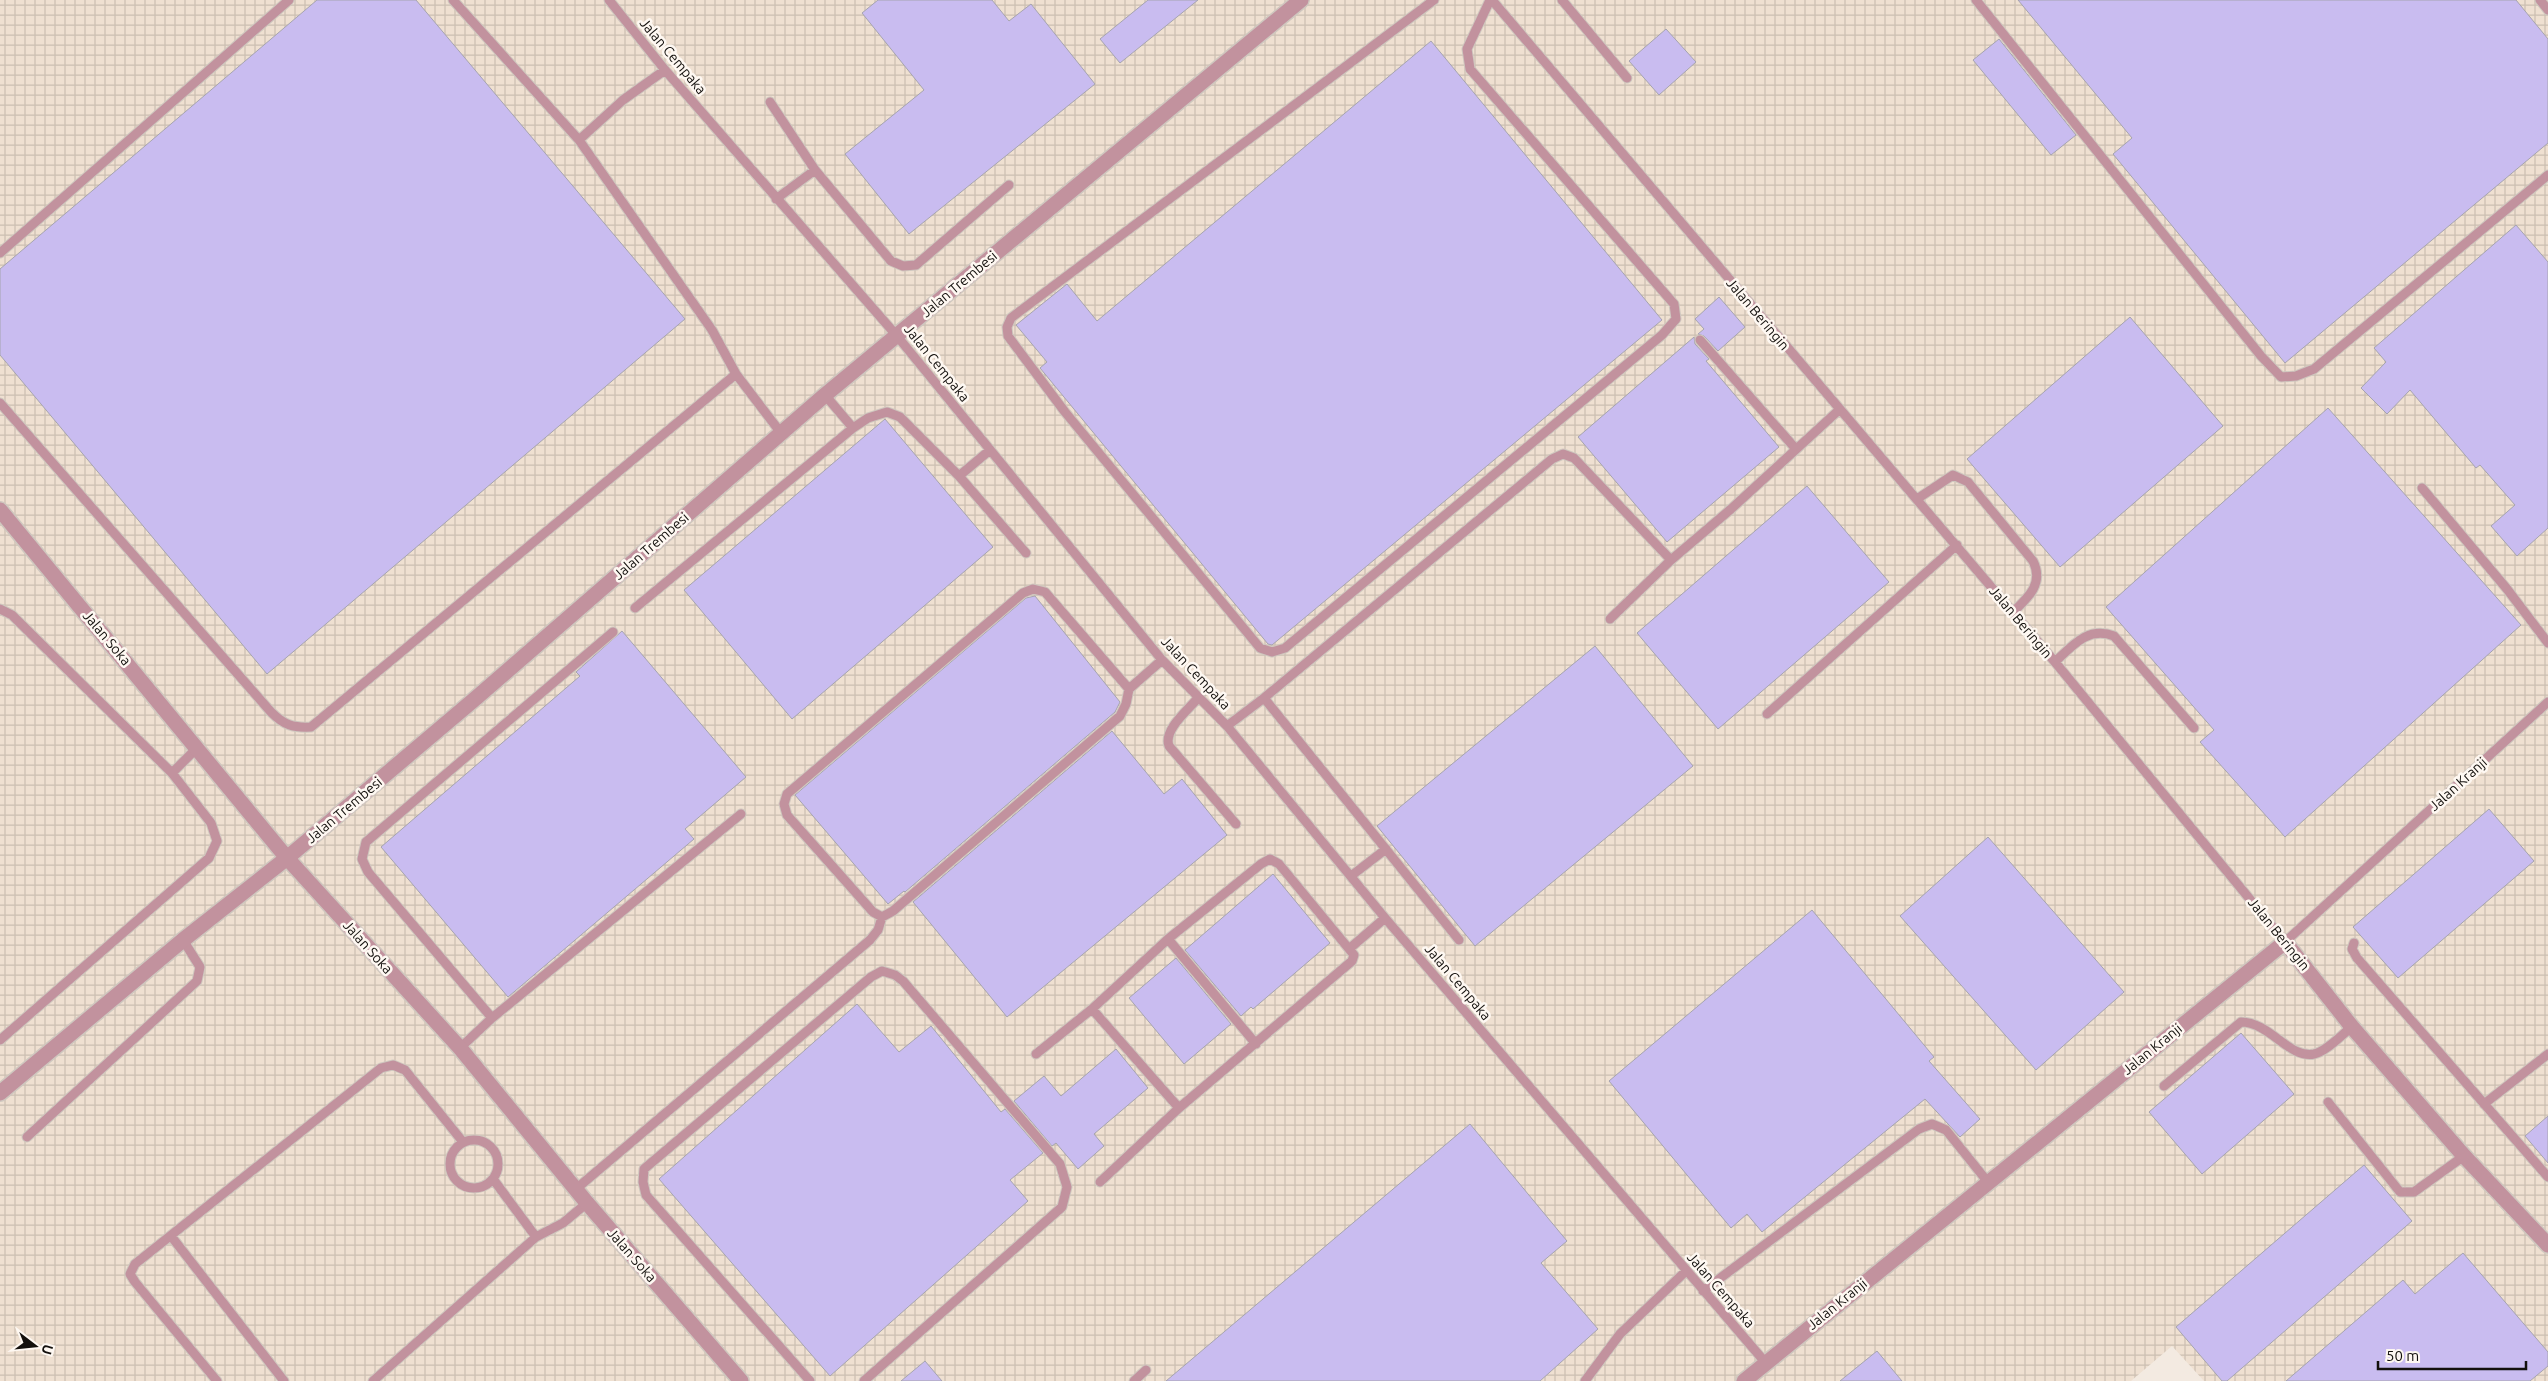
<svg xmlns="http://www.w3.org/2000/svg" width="2548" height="1381" font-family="Ubuntu,sans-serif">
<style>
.industrial{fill:url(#industrial-grid)}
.building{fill:#c9bcf0;stroke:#a6a4af}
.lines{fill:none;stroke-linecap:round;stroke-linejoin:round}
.lane-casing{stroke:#cfc7bf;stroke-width:11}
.street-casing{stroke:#cfc7bf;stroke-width:18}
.lane{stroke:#c2929e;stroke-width:9}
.street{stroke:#c2929e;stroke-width:15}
.labels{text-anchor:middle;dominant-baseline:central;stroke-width:5;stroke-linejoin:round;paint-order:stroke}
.street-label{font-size:14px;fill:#13100d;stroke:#fef8f2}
</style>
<defs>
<pattern id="industrial-grid" width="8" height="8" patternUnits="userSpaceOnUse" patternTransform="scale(1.25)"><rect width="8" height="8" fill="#efe0d1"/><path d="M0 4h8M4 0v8" fill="none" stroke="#ccbfb2"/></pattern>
</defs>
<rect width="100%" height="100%" fill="#f3eae1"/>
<path class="industrial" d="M0,0h2548v1381h-344l-32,-35 -41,35h-2131z"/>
<path class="building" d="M317,0h99l269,319 -418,355 -267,-319v-86z
M878,0h114l17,21 22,-17 64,80 -186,150 -64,-80 79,-64 -62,-77z
M1148,0h50l-78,63 -20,-24z
M2018,0h498l32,39v104l-263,220 -172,-209 19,-16z
M1666,29l30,33 -37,33 -30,-34z
M1999,39l77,96 -25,20 -78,-95z
M1431,41l231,279 -390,325 -4,-1 -228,-276 7,-6 -31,-37 51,-41 30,37z
M2516,225l32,37v266l-31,28 -26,-30 24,-21 -35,-40 -4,3 -66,-78 -23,24 -26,-26 25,-26 -12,-14z
M1719,297l26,30 -27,24 -14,-15 -6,-2 6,-5 -9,-10z
M2130,317l93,109 -163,141 -93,-108z
M1694,337l1,7 14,15 -3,2 73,86 -112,95 -89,-105z
M2328,408l193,217 -236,212 -85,-95 14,-12 -108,-123z
M885,419l108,128 -201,172 -108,-129z
M1807,486l82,96 -171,147 -81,-96z
M1035,596l85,106 -5,10 -210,180 -1,-1 -16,13 -93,-109 231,-197z
M622,631l124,146 -61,52 9,10 -186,158 -127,-150 199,-171 -4,-4z
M1595,646l98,120 -218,180 -98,-120z
M1112,731l52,63 18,-15 45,56 -220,182 -94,-115z
M2489,809l45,52 -136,117 -45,-51z
M1988,837l136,155 -88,78 -136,-154z
M1273,874l57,69 -77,66 -2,-2 -10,9 -56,-66z
M1812,910l122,147 -5,4 51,58 -20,18 -35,-38 -163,133 -15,-18 -16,14 -122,-147z
M1176,958l55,66 -47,40 -55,-66z
M857,1004l42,48 32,-26 70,86 4,-3 38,44 -33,27 18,21 -198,175 -171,-197z
M2241,1033l53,61 -92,80 -53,-62z
M1116,1049l32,39 -54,46 10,12 -26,23 -22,-26 -4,3 -38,-45 30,-25 17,20z
M2548,1116v47l-23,-27z
M1470,1124l97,117 -26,22 57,66 -58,52h-374z
M2364,1165l48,56 -185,160h-5l-46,-54z
M2463,1253l85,99v14l-18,15h-244l117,-101 12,14z
M1877,1351l25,30h-62z
M925,1361l17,20h-41z"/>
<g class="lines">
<g class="lane-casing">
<path id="lane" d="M453,0l126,140 44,-40 42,-30
M609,0l56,70 232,266 265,324 65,66 158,192 380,444
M1434,0l-423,318 -4,9 1,9 57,76 195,236 12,4 13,-4 377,-313 14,-16 -2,-15 -204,-235 -3,-20 23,-49
M1492,0l563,662 230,280 263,-240
M1562,0l65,78
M1976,0l285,356 20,21 15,-1 18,-7 234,-194
M2540,0l8,10
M770,102l45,68
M579,140l133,190 24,44 45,59
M776,199l39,-29 76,91 12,5 13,-1 93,-80
M0,253l289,-253
M1700,340l95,108
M825,395l28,33 15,-10 19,-6 13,5 59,59 67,77
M0,403l271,309c13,13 22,16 40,15l425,-353
M959,476l31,-26
M2422,488l85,101 41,54
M1917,499l36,-24 15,7 65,79c11,22 -4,36 -20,51
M635,608l218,-180
M0,609l12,6 160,158 25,-25
M1610,619l61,-59 60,-51 108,-99
M2055,662c18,-17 33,-36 59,-26l80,92
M1129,689l-3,15 -6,12 -227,195 -11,6 -9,-5 -86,-97 -3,-11 3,-10 236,-201 10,-4 12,3 84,97 33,-29
M1198,698c-10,12 -35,32 -29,48l67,78
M1264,698l195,242
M1767,714l190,-169
M1227,726l37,-28 288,-239 11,-5 11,4 97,102
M1351,876l35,-27
M1168,939l88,105
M2354,943l-2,6 5,9 191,219
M1349,949l36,-31
M1092,1009l87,99
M492,1018l-124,-146 -6,-13 4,-17 247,-210
M0,1040l209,-182 8,-17 -6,-18 -39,-50
M460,1048l32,-30 249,-204
M1036,1054l56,-45 76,-70 93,-75 9,-5 9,5 75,91 -2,6 -173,147 -79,74
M2164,1086l77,-64c29,0 48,37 73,32 13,-3 27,-19 38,-27
M2328,1102l72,90h14l50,-36
M2484,1104l64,-50
M27,1137l170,-156 3,-14 -17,-27
M450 1164a24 24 0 1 1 48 0a24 24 0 1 1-48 0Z
M493,1179l43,58
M576,1189l294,-249 8,-10 4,-13
M171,1236l113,145
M1703,1291l216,-162 13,-5 14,6 41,51
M217,1381l-82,-99 -5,-8 5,-10 246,-196 12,-3 12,5 58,72
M373,1381l163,-144 27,-14 24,-20
M810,1381l-164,-186 -3,-13 1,-13 227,-192 11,-6 13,4 8,6 157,183 7,23 -5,20 -198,174
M1134,1381l12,-11
M1585,1381l35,-47 66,-63"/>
</g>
<g class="street-casing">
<path id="street" d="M0,510l287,348 173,190 127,155 154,178
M0,1093l183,-153 104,-82 189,-160 349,-303 476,-395
M1744,1381l541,-439 67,85 112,129 84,89"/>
</g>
<use href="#lane" class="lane"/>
<use href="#street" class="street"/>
</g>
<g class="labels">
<g class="street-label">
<text transform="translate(673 56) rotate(50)">Jalan Cempaka</text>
<text transform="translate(959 284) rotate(-40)">Jalan Trembesi</text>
<text transform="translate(1758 314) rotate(50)">Jalan Beringin</text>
<text transform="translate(937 363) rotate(51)">Jalan Cempaka</text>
<text transform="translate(651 546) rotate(-41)">Jalan Trembesi</text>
<text transform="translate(2021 622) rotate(50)">Jalan Beringin</text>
<text transform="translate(107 638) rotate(50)">Jalan Soka</text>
<text transform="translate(1196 673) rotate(47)">Jalan Cempaka</text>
<text transform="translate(2458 784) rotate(-42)">Jalan Kranji</text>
<text transform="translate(344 810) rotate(-40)">Jalan Trembesi</text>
<text transform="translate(2279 934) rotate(51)">Jalan Beringin</text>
<text transform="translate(368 947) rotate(48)">Jalan Soka</text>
<text transform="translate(1458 982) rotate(50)">Jalan Cempaka</text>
<text transform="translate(2152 1049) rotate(-39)">Jalan Kranji</text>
<text transform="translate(632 1255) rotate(49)">Jalan Soka</text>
<text transform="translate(1721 1290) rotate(49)">Jalan Cempaka</text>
<text transform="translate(1837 1304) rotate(-39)">Jalan Kranji</text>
</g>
</g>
<g transform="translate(35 1346) rotate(106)" stroke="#fef8f2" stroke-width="4" paint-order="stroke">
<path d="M0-4L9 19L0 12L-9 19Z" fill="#13100d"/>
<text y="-8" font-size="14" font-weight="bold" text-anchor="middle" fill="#13100d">U</text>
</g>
<path d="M2378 1361v8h148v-8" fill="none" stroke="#13100d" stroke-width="2.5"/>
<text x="2386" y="1361" font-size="15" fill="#13100d" stroke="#fef8f2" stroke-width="4" paint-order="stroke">50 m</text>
</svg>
